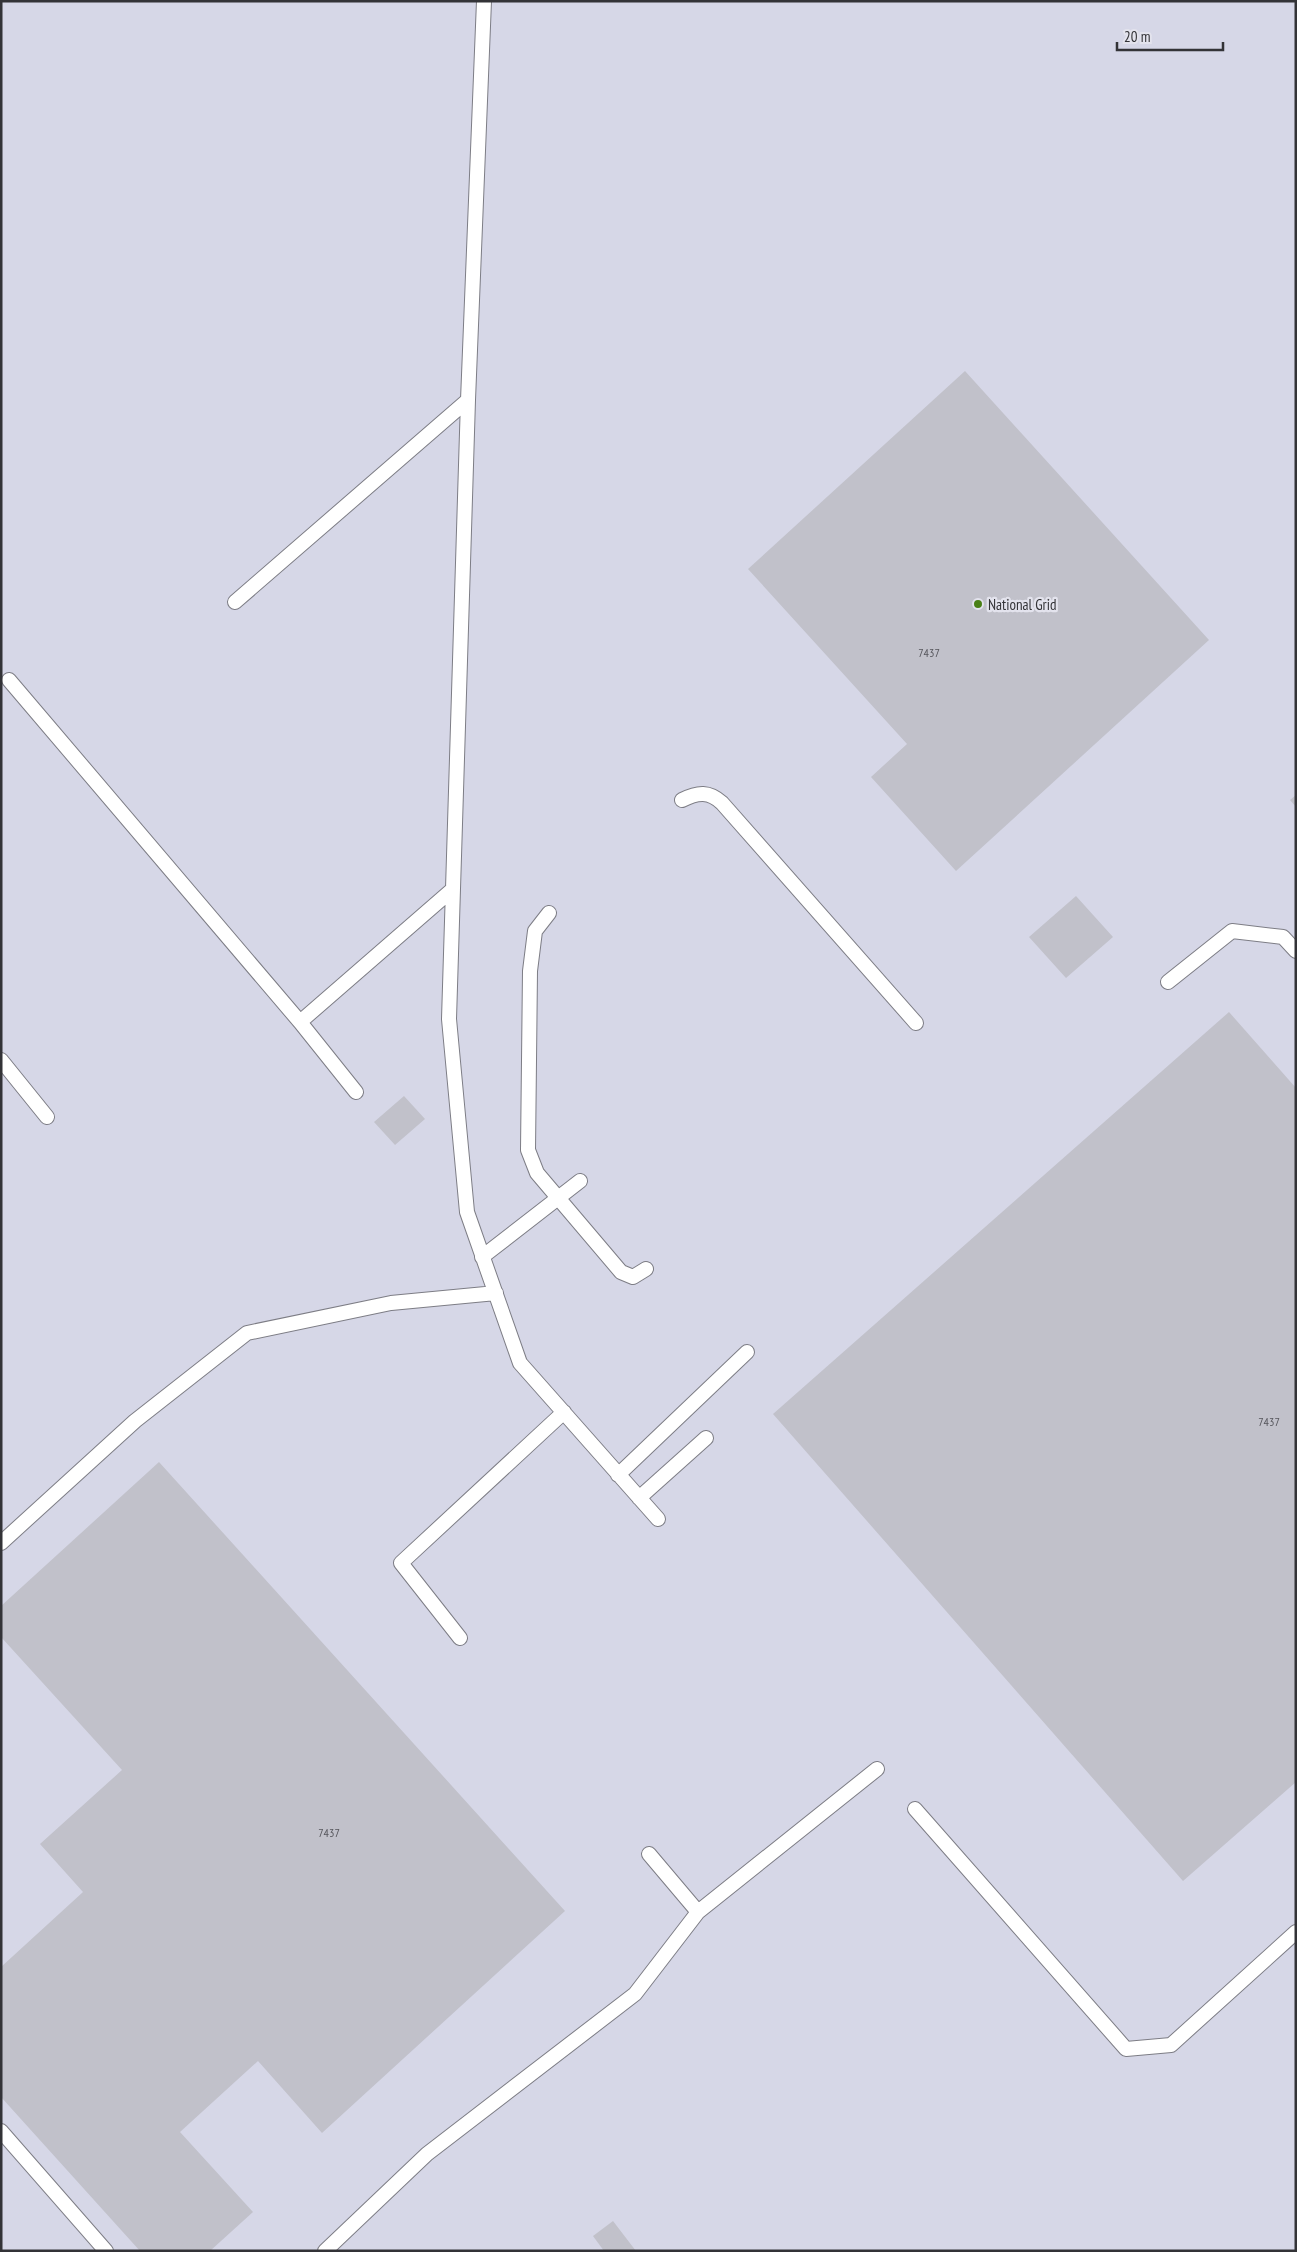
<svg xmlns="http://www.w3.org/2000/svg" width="1297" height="2252" font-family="'PT Sans Narrow',sans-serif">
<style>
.built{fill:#d6d7e7}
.building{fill:#c1c1ca}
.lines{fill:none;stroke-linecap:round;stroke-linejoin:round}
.lane-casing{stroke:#7d7d85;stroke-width:16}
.lane{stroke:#fff;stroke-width:14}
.poi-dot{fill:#4a8017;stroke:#e3e3ed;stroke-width:2}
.labels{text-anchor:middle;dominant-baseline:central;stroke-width:4.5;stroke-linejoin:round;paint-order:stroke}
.number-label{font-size:12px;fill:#56565c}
.poi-label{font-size:15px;fill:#333337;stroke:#e3e3ed;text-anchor:start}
</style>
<rect width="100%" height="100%" fill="#e3e3ed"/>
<path class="built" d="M1,1h1295v2250h-1295z"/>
<path class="building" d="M965,371l244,269 -253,231 -85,-94 36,-33 -159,-175z
M1296,795v12l-6,-7z
M1076,896l37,41 -47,41 -37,-41z
M1229,1012l67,76v694l-113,99 -410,-467z
M404,1096l21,23 -30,26 -21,-23z
M159,1462l406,449 -243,222 -64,-72 -78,71 73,80 -43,39h-70l-139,-154v-130l82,-75 -43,-48 82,-74 -121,-133v-31z
M613,2221l23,30h-32l-11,-15z"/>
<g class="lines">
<g class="lane-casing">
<path id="lane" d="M484,1l-16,399 -19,619 18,193 53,151 138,156
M235,602l233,-202
M9,680l291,342
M682,800c16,-8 27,-9 40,3l194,220
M549,913l-14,18 -5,40 -2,179 9,23 84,99 12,5 13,-8
M1168,982l64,-51 51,6 13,14
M1,1060l46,57
M356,1092l-56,-70 153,-133
M482,1257l98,-76
M618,1475l129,-123
M639,1498l67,-60
M1,1543l134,-122 112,-88 144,-30 105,-10
M460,1638l-59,-75 163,-151
M915,1809l211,240 45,-4 125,-113
M649,1854l49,58 179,-143
M1,2131l105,120
M325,2251l102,-97 208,-160 63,-82"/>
</g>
<use href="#lane" class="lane"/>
</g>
<circle class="poi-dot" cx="978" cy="604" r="5"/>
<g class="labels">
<g class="number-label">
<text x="929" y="652">7437</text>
<text x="1269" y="1421">7437</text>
<text x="329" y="1832">7437</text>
</g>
<g class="poi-label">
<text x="988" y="604">National Grid</text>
</g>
</g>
<rect width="1297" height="2252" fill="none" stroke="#333337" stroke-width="5"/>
<path d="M1117 42v8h106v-8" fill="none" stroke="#333337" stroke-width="2.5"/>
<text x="1124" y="42" font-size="15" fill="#333337" stroke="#e3e3ed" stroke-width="4" paint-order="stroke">20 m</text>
</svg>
